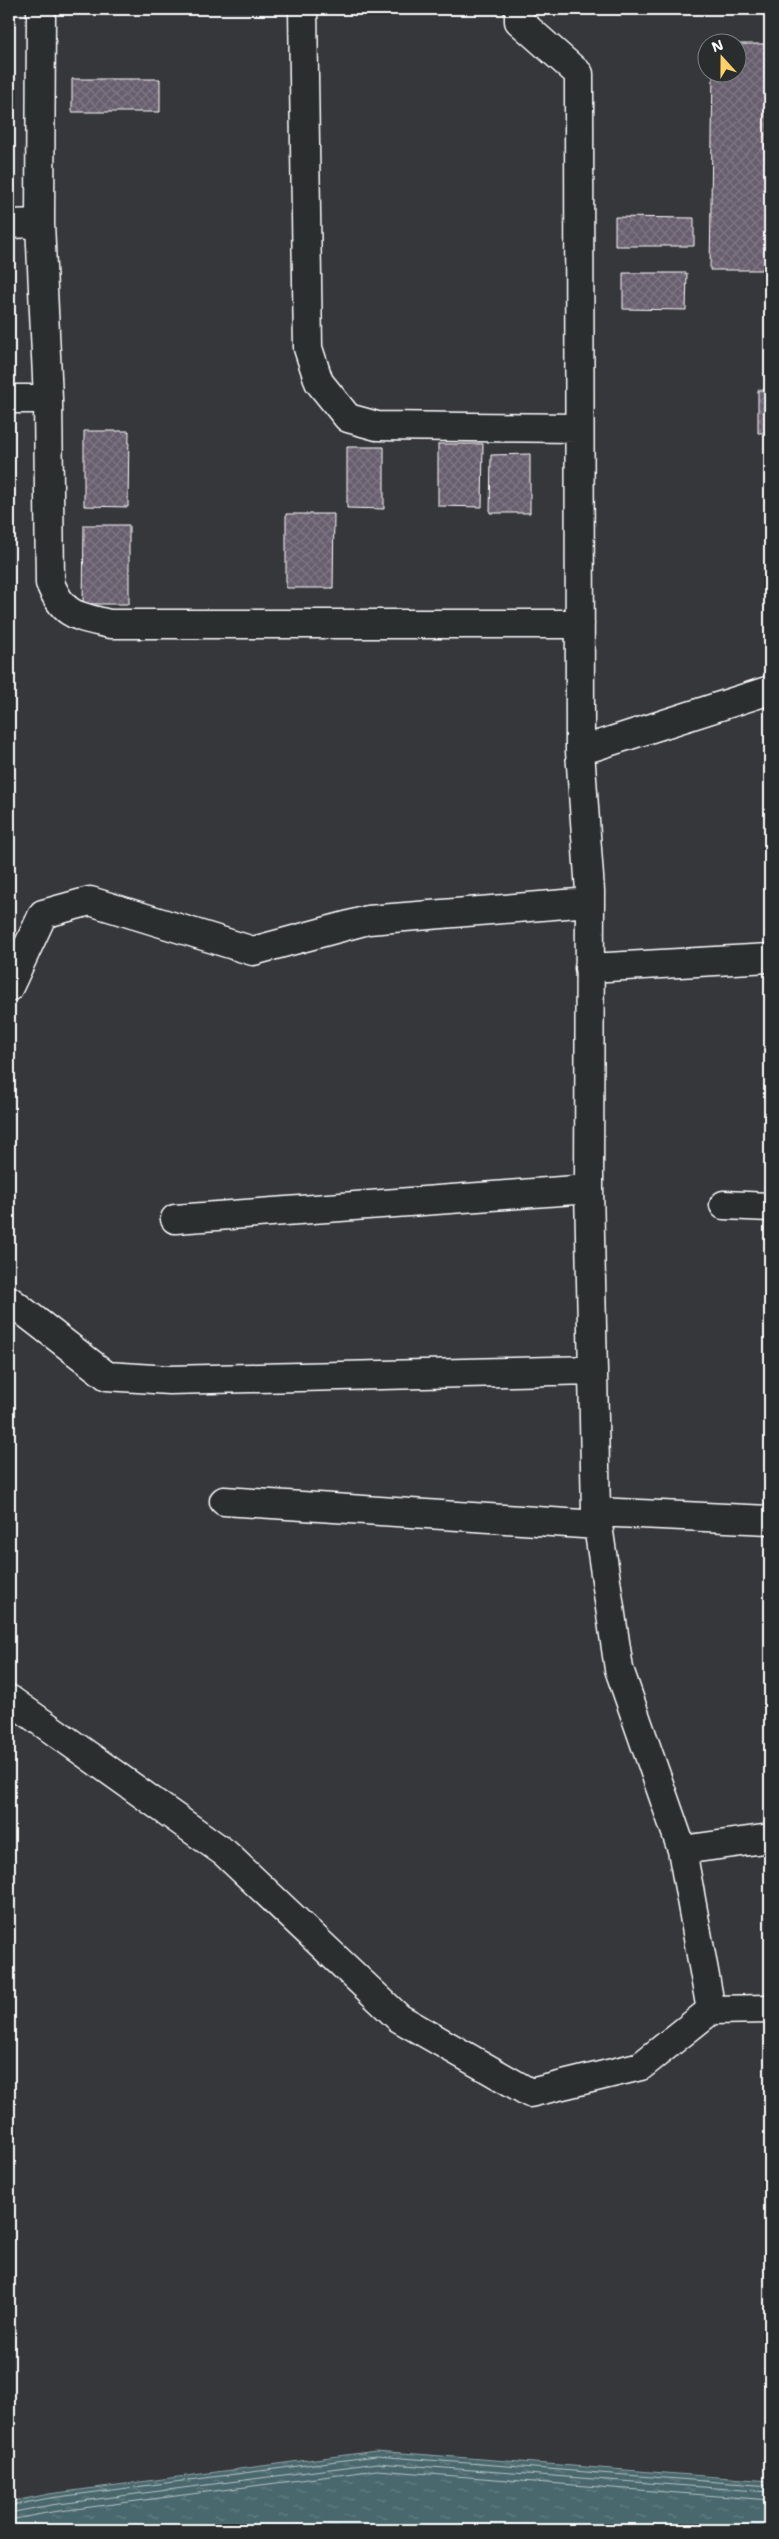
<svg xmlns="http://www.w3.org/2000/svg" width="779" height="2539" font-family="'Shantell Sans',sans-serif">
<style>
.water{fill:url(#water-ripples);stroke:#92a4a7}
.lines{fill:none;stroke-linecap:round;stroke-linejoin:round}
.shore{stroke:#b7c3c5;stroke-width:1}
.building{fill:url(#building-cross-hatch);stroke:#fff}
.minor-casing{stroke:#fff;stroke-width:31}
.minor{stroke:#2a2d2e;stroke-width:28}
</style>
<defs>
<pattern id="water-ripples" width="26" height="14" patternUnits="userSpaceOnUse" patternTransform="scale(1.25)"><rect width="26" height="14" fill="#4a686d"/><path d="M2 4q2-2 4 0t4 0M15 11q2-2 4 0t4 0" fill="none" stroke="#657f83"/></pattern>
<pattern id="building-cross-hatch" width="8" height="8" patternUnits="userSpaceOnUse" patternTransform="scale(1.25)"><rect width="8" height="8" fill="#685e6e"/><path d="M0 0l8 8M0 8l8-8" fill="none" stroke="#7f7684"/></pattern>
</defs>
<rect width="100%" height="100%" fill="#36373b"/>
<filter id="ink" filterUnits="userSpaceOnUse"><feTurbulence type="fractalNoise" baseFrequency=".02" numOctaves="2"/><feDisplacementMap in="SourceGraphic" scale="10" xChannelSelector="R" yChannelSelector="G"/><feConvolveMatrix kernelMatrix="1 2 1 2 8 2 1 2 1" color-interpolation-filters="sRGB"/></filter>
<g filter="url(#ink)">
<path class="water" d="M376,2451l394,30v49h-761v-28l40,-8z"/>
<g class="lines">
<path class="shore" d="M9,2506l41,-8 326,-42 394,30
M9,2513l42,-8 326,-42 393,29
M9,2520l43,-8 325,-42 393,30"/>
</g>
<path class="building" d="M736,44h34v226h-60l3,-198h23z
M72,79h88v33h-88z
M615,217l79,1v28h-79z
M623,273h64l-1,37 -63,-1z
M758,390h12v43h-12z
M84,431h45l-1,76 -44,-1z
M438,444h45l-1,63 -44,-1z
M347,447h37v62l-37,-1z
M530,454v59h-40l1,-58z
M286,514h48l-1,74h-47z
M84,525h45v79h-46z"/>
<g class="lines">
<g class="minor-casing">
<path id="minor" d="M41,9l-1,214 8,176 2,184c14,34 27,33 60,41h470
M303,9l5,339 11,34 29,36 29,8 201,2
M519,9v12l60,53 1,677 10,140 -1,298 7,323 23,157 63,181 29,160 59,-1
M9,224l31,-1
M9,399h39
M580,751l190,-61
M589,968l181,-10
M9,987l34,-73 47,-13 163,50 115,-31 222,-18
M724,1205l46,2
M175,1219l414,-30
M9,1300l98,76 62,4 424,-10
M224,1501l374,24
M596,1512l174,8
M9,1699l216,154 174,165 131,75 111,-27 70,-56
M682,1850l88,-12"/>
</g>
<use href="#minor" class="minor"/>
</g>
</g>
<rect width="779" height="2539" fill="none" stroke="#2a2d2e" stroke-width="30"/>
<rect x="15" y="15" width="749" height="2509" fill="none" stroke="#fff" stroke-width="2" filter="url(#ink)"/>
<g transform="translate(722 58) rotate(339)"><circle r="24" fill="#2a2d2e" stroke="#7f8182"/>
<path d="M0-4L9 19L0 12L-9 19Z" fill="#ffd166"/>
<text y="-8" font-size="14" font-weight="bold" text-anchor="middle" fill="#ffffff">N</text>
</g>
</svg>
